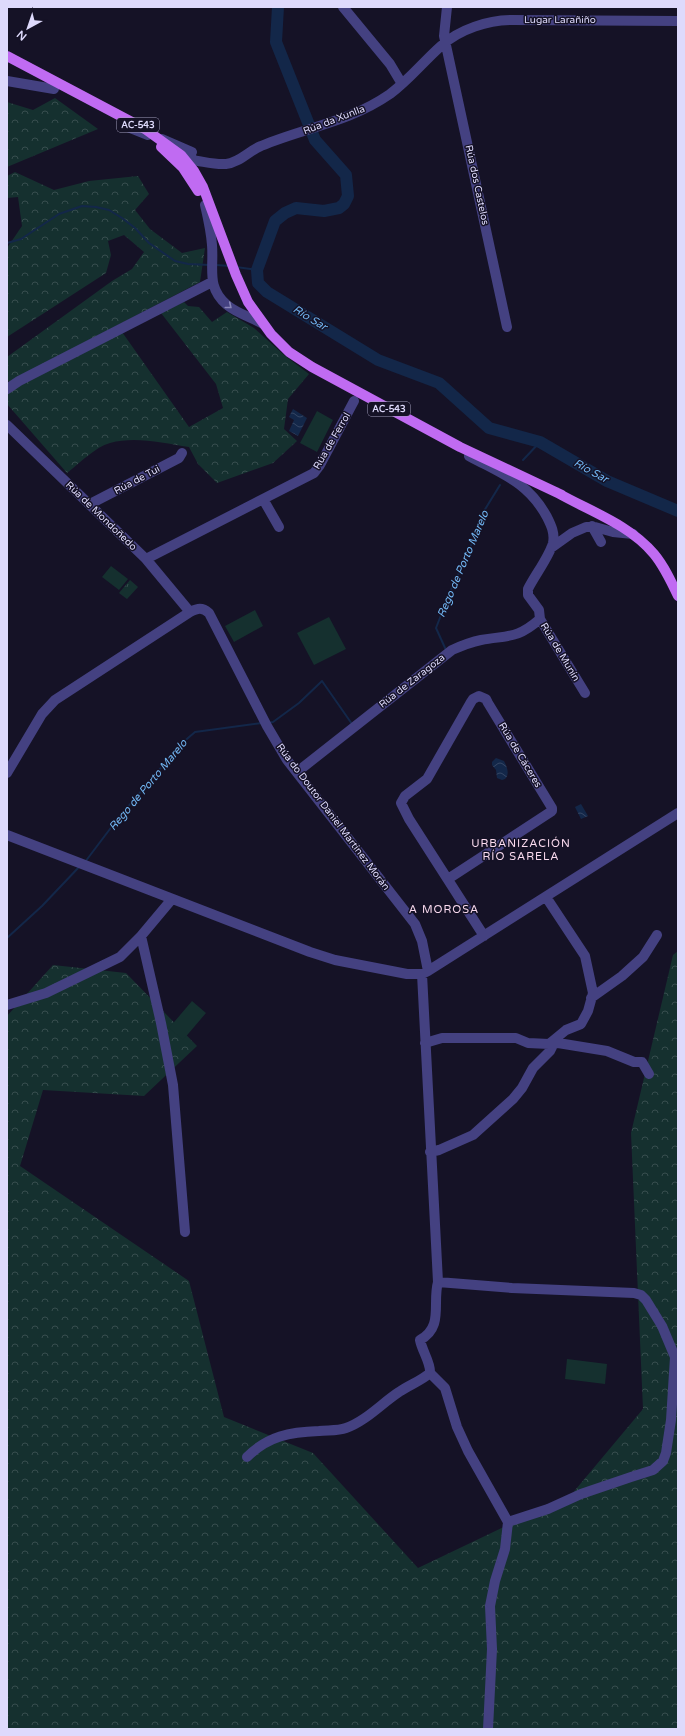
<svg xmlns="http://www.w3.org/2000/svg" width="685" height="1736" font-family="'Varela Round',sans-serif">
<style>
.grass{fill:url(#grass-tufts)}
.forest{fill:url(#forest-crowns)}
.pitch{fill:#15302f}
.water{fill:url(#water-waves)}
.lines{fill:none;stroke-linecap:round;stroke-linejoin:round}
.stream{stroke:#132749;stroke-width:2}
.river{stroke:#132749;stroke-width:12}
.minor{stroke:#444181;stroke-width:10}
.major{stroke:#c06bf2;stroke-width:10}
.oneway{stroke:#8986b8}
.labels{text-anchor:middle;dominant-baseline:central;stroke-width:3;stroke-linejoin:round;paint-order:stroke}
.shield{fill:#151226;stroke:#a29ebc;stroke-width:1}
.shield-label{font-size:9px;font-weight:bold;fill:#dedafc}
.street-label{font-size:10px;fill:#dedafc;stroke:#151226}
.water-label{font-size:11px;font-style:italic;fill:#71b6f3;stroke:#151226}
.neighbourhood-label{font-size:11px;letter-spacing:1px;fill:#fcdcf0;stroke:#151226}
</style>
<defs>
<pattern id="grass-tufts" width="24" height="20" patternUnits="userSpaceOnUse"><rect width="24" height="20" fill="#15302f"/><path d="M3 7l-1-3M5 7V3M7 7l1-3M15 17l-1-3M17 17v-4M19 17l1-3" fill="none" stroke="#374d4e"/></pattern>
<pattern id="forest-crowns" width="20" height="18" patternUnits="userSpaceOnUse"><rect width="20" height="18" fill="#15302f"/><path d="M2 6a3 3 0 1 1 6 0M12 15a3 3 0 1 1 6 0" fill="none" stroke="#374d4e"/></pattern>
<pattern id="water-waves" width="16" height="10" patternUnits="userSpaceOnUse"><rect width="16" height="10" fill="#132749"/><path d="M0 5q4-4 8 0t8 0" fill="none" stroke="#354664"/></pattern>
</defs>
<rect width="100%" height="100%" fill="#151226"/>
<path class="grass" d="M130,580l8,7 -11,12 -8,-6z"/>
<path class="forest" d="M55,98l43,31 -91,38v-65l26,8z
M15,172l39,18 35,-9 49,-5 11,18 -14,16 15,19 32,24 23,-5 -5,34 -191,100 -2,-3v-22l105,-76 20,-12 12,-17 -20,-17 -16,6 3,14 -5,18 -99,64v-89l15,-22 -4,-29 -11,1v-22z
M184,302l4,4 11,1 13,15 15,-10 27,16 30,27 25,19 -21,25 -4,30 13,12 -24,22 -56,20 -19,-19 -9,-17c-26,-4 -54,-11 -79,-4 -15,4 -31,21 -43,30l-60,-69v-9l13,-12 102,-51 67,95 34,-19 -7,-24 -55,-71z
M678,951v778h-671v-713l46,-51 73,8 71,73 -53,50 -101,-6 -23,76 169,115 35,136 89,36 105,115 153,-73 72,-86 -12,-276 42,-178z"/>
<path class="pitch" d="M317,411l16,9 -16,32 -17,-9z
M111,566l17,13 -9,11 -17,-13z
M255,610l8,16 -29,16 -9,-16z
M329,617l17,32 -32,16 -17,-32z
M192,1001l14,12 -23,27 -14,-12z
M567,1359l40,5 -2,20 -40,-5z"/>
<path class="water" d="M293,409l14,9 -9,18 -9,-5 5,-11 -5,-3z
M496,758l8,3c3,6 6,13 1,18l-3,1 -5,-2 -1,-8 -4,-5v-3z
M581,804l7,12 -7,3 -6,-12z"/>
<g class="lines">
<path class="stream" d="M7,243l14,-4 38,-25 23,-8 14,1 13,3 13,8 13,10 14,15 26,18 13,3 22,1
M216,265l14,1
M236,267l21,3
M523,460l17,-18
M446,650l-10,-22 14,-36 17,-36 17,-45 16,-26
M268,723l5,-1 26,-19 23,-22 30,43
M85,862l31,-41 65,-77 14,-12 67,-9
M7,938l35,-32 38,-40"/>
<path class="river" d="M278,7l-2,35 39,98 31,35 2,21 -4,8 -5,4 -15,3 -28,-3 -11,5 -10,8 -18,49 1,13 9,9 111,68 61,23 50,45 51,14 67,39 71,30"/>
<path class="minor" d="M343,7l47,57 12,20
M447,7l-3,29 63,291
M7,81l47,8
M128,127l20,8
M162,139l30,13
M191,160c11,1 23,5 35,4 13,-1 24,-14 35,-18 45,-19 87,-23 129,-52 19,-14 33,-32 51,-48 19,-17 47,-26 72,-26l165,1
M184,164l-2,-8 5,-5 3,2 2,5 -5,5
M205,205c3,13 6,26 7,40 2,24 -6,42 15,60 11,9 24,12 36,19
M7,389l12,-8 193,-99
M7,425l139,134 44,53
M469,456c33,18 59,26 78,61 4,8 8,16 6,26 -4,14 -18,32 -25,46v6l11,15 1,9 45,74
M263,499l16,28
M90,504l89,-46 3,-5
M592,526l9,16
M551,548l21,-15 14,-6h9l18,5 20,2
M146,559l168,-86 6,-8 34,-64
M297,772l155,-122c9,-4 19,-8 29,-10 28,-5 36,-1 59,-21
M7,773l35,-59 13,-14 135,-88c8,-4 12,-5 19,1l58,113 20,34 128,164 7,17 6,30
M7,835l303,117 25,8 72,14h15l6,-3 250,-158
M448,879l104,-68v-3l-64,-105 -2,-4 -7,-3 -6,3 -2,3 -44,77 -22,17 -4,7 8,16 75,117
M546,897l39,59 8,37 -5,18 -7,13 -15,6 -17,14
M141,936l31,-37
M422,974l16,308 74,6 122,5 7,2 5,5 16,26 13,31 -4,63 -5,33 -3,8 -10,9 -22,7 -50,17 -33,15 -40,13
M591,998l31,-22 21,-19 14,-22
M7,1005l39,-12 74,-36 21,-21 20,87 12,62 12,147
M425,1043l17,-5h74l12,5 21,1 3,3 -2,4 -17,17 -11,20 -9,11 -40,36 -34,15 -9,2
M549,1044l9,-1 49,8 27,11h8l7,12
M430,1373c1,-10 -8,-22 -10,-33 24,-13 12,-37 18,-58
M247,1457c21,-21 43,-25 72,-26 9,-1 19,0 27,-3 20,-7 36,-25 53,-36 10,-7 22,-11 31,-19l15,15 12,39 11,24 40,71 -3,27 -10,32 -5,25 2,43 -4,80"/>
<path class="major" d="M7,56l138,73 36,26 13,16 9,16 33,88 12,27 23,32 18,18 23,15 148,80 102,48
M161,147l22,21 15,23
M556,492c33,19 73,32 98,62 10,12 17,27 24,42"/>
</g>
<defs><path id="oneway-chevron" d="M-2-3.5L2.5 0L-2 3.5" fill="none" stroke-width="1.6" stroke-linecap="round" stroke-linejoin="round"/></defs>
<use class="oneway" href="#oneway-chevron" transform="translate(229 306) rotate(39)"/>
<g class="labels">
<g class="shield">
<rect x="117" y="118" width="42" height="14" rx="3"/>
<rect x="368" y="402" width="42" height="14" rx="3"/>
</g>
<g class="shield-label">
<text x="138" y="125">AC-543</text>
<text x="389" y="409">AC-543</text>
</g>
<g class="street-label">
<text x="560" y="20">Lugar Larañiño</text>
<text transform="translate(334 120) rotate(-21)">Rúa da Xunlla</text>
<text transform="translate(477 185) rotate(78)">Rúa dos Castelos</text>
<text transform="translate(332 441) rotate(-60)">Rúa de Ferrol</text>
<text transform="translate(137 480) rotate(-28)">Rúa de Tui</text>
<text transform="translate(101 516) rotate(44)">Rúa de Mondoñedo</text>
<text transform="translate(560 652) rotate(59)">Rúa de Munín</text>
<text transform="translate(412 681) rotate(-38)">Rúa de Zaragoza</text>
<text transform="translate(520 755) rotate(59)">Rúa de Cáceres</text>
<text transform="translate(333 817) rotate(53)">Rúa do Doutor Daniel Martínez Morán</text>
</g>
<g class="water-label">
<text transform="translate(310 318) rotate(32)">Río Sar</text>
<text transform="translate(591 471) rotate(29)">Río Sar</text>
<text transform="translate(463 564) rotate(-67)">Rego de Porto Marelo</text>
<text transform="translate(148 785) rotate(-50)">Rego de Porto Marelo</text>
</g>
<g class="neighbourhood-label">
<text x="521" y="843">URBANIZACIÓN<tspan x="521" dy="13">RÍO SARELA</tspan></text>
<text x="444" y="909">A MOROSA</text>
</g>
</g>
<rect width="685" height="1736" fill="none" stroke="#dedafc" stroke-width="16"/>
<g transform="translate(28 28) rotate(220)" stroke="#151226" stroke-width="3" paint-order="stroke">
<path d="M0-3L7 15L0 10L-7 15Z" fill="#dedafc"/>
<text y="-6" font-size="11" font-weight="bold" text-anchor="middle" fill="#dedafc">N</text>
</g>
</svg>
